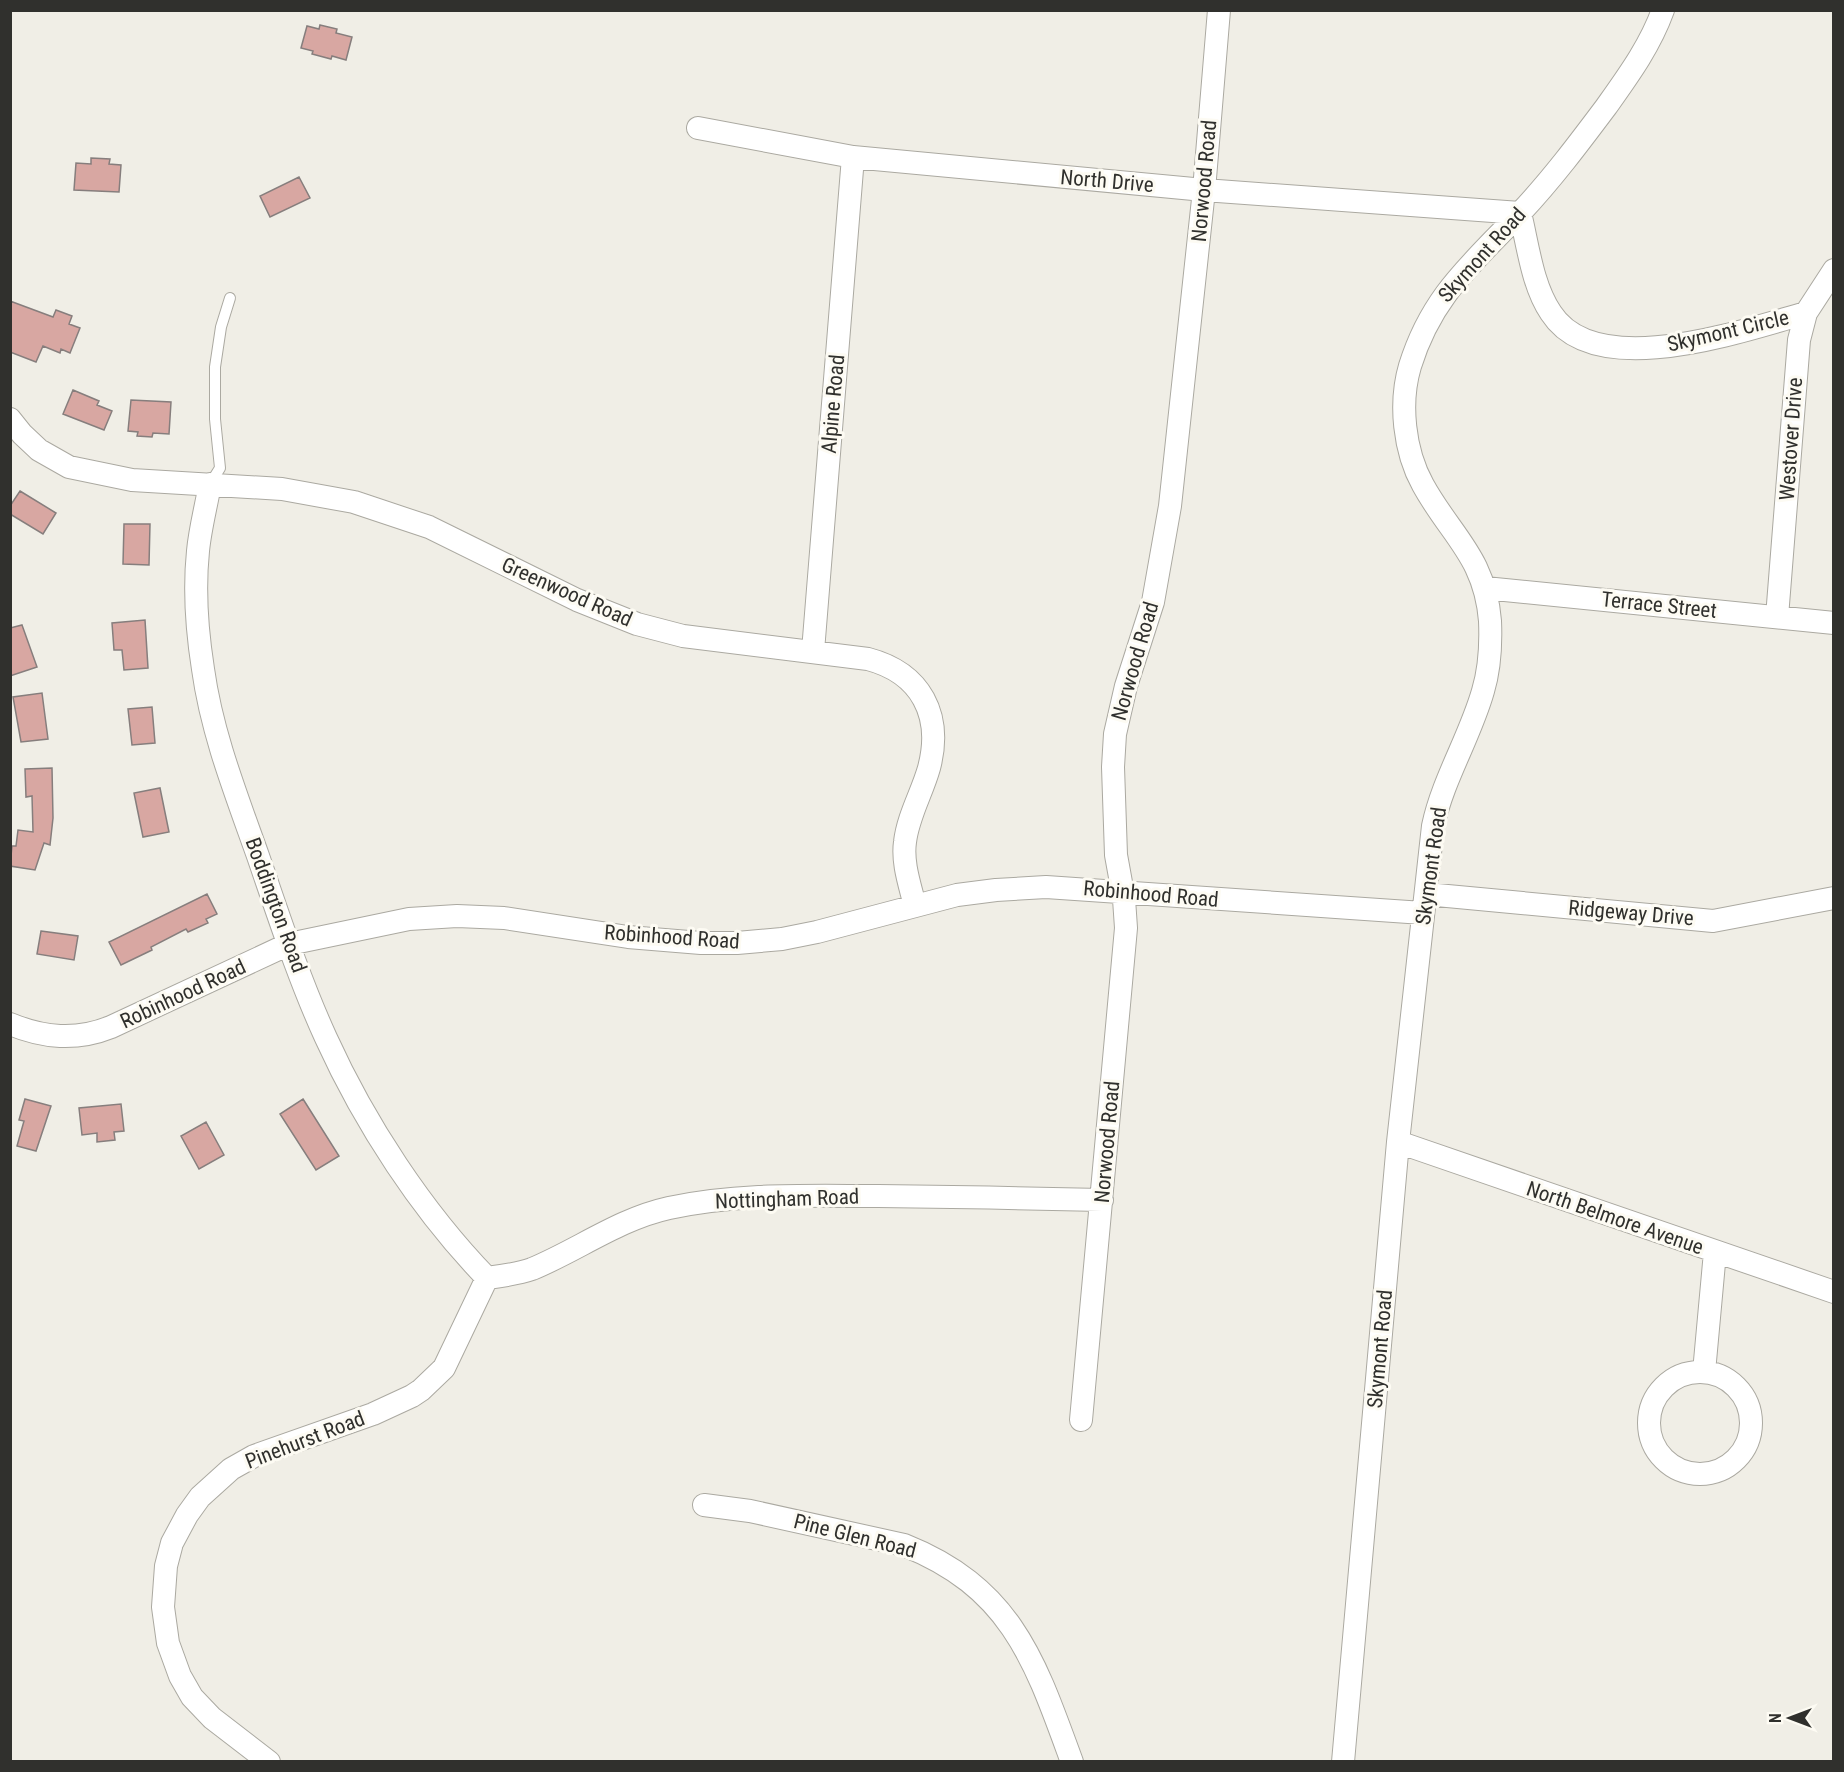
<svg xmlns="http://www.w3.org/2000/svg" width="1844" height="1772" font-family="'Roboto Condensed',sans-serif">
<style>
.building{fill:#d8a7a2;stroke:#867e7d;stroke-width:1.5}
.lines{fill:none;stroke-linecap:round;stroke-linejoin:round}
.lane-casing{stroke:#aba9a1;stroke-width:12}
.street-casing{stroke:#aba9a1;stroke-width:24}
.lane{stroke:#fff;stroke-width:10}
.street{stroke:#fff;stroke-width:22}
.labels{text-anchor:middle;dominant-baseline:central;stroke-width:6;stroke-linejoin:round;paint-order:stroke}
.street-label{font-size:21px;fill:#30302d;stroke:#fdfbf3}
</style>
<rect width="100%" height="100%" fill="#f0eee6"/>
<path class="building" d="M320,25l17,4 -1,4 16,4 -6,23 -14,-4 -1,3 -19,-5 1,-3 -12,-3 6,-22 12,3z
M91,158l19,1 -1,5 12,1 -2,27 -45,-2 2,-27 15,1z
M299,177l11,21 -40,19 -10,-21z
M10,301l43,16 3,-7 16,6 -3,8 11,4 -10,25 -9,-4 -1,4 -17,-7 -7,16 -26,-10z
M73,390l26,11 -2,4 15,6 -8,19 -41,-16z
M131,400l40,2 -2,32 -16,-1 -1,4 -15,-1 1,-4 -10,-1z
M20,491l36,22 -13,21 -33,-20v-8z
M124,524h26l-1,41 -26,-1z
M145,620l3,48 -24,2 -2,-20h-8l-2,-27z
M22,625l15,42 -27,9v-48z
M42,693l6,46 -27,3 -8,-45z
M152,707l3,36 -23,2 -4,-36z
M52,768l1,50 -3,27 -6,-2 -9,27 -25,-4 2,-20h4l2,-16 15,2 -1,-36 -6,1 -1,-28z
M160,788l9,44 -26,5 -9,-44z
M207,894l10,20 -11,5 2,4 -20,9 -2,-3 -35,18 1,3 -31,15 -12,-23z
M41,931l37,5 -4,24 -37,-6z
M25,1099l26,7 -15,45 -19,-5 7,-25 -5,-1z
M303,1099l36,57 -23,14 -36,-56z
M121,1104l3,27 -10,1 1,8 -18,2v-9l-15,2 -3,-27z
M206,1122l18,33 -25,14 -18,-33z"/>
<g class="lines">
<g class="lane-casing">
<path id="lane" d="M210,484l10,-16 -5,-49v-52l6,-40 9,-29"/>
</g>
<g class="street-casing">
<path id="street" d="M698,128l155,29 351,33 316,23c8,32 12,72 31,100 45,70 193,17 255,0
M10,419l12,15 17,16 30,17 63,13 150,9 72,13 75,25 148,73 60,24 46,12 185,23c53,14 75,56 61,109 -7,25 -21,48 -24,74 -3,21 5,43 10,64
M210,484c-4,23 -10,45 -12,67 -4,39 -1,80 5,118 9,65 33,125 55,187 21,61 41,123 68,182 39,86 96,173 161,240
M1485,588l349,35
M1777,617l22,-277 7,-27 28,-43
M813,651l40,-494
M1426,894l287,27 121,-23
M10,1024c34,14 66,17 101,3l178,-83 120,-25 48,-3 47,2 124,19 73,6h36l45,-4 35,-7 140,-37 39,-5 50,-3 377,26
M1398,1142l436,150
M487,1278c15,-2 31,-4 45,-9 46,-19 87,-50 137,-61 69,-15 140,-12 209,-12 75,1 149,2 224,4
M1704,1372l11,-120
M1649 1423a51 51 0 1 1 102 0a51 51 0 1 1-102 0Z
M1081,1420l45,-492 -2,-29 -8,-44 -3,-88 2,-33 11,-48 27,-84 17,-96 34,-316 15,-180
M704,1505l46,6 154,34c108,43 131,116 168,217
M269,1762l-57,-44 -20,-21 -12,-21 -12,-33 -5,-36 3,-41 6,-23 15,-28 13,-18 31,-28 23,-13 119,-42 39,-18 9,-6 23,-22 43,-90
M1343,1762l55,-620 35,-316c10,-47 37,-89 50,-135 7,-23 8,-47 7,-70 -5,-64 -39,-85 -67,-136 -19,-34 -24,-82 -13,-119 22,-71 62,-102 111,-154 31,-33 58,-69 85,-105 22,-31 44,-61 57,-97"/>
</g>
<use href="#lane" class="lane"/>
<use href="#street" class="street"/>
</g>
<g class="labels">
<g class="street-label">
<text transform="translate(1107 181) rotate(5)">North Drive</text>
<text transform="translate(1204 181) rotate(-85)">Norwood Road</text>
<text transform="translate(1482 255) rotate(-48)">Skymont Road</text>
<text transform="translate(1728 331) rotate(-13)">Skymont Circle</text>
<text transform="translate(833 404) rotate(-85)">Alpine Road</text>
<text transform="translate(1791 439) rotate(-86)">Westover Drive</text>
<text transform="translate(567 592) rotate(24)">Greenwood Road</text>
<text transform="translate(1659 605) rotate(6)">Terrace Street</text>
<text transform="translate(1135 661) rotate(-74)">Norwood Road</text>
<text transform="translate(1431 866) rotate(-82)">Skymont Road</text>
<text transform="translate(1151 894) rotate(5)">Robinhood Road</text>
<text transform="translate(276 905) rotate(70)">Boddington Road</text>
<text transform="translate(1631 913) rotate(5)">Ridgeway Drive</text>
<text transform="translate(672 937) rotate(4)">Robinhood Road</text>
<text transform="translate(183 994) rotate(-25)">Robinhood Road</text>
<text transform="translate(1107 1142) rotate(-85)">Norwood Road</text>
<text transform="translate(787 1199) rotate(-2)">Nottingham Road</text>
<text transform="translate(1615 1218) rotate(19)">North Belmore Avenue</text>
<text transform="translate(1380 1349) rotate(-85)">Skymont Road</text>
<text transform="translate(305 1440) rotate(-21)">Pinehurst Road</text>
<text transform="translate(855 1536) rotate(14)">Pine Glen Road</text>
</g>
</g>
<rect width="1844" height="1772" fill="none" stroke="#30302d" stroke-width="24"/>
<g transform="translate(1790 1718) rotate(270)" stroke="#fdfbf3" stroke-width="4.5" paint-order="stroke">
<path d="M0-4.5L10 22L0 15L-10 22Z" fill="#30302d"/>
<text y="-9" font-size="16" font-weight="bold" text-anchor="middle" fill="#30302d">N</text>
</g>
</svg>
